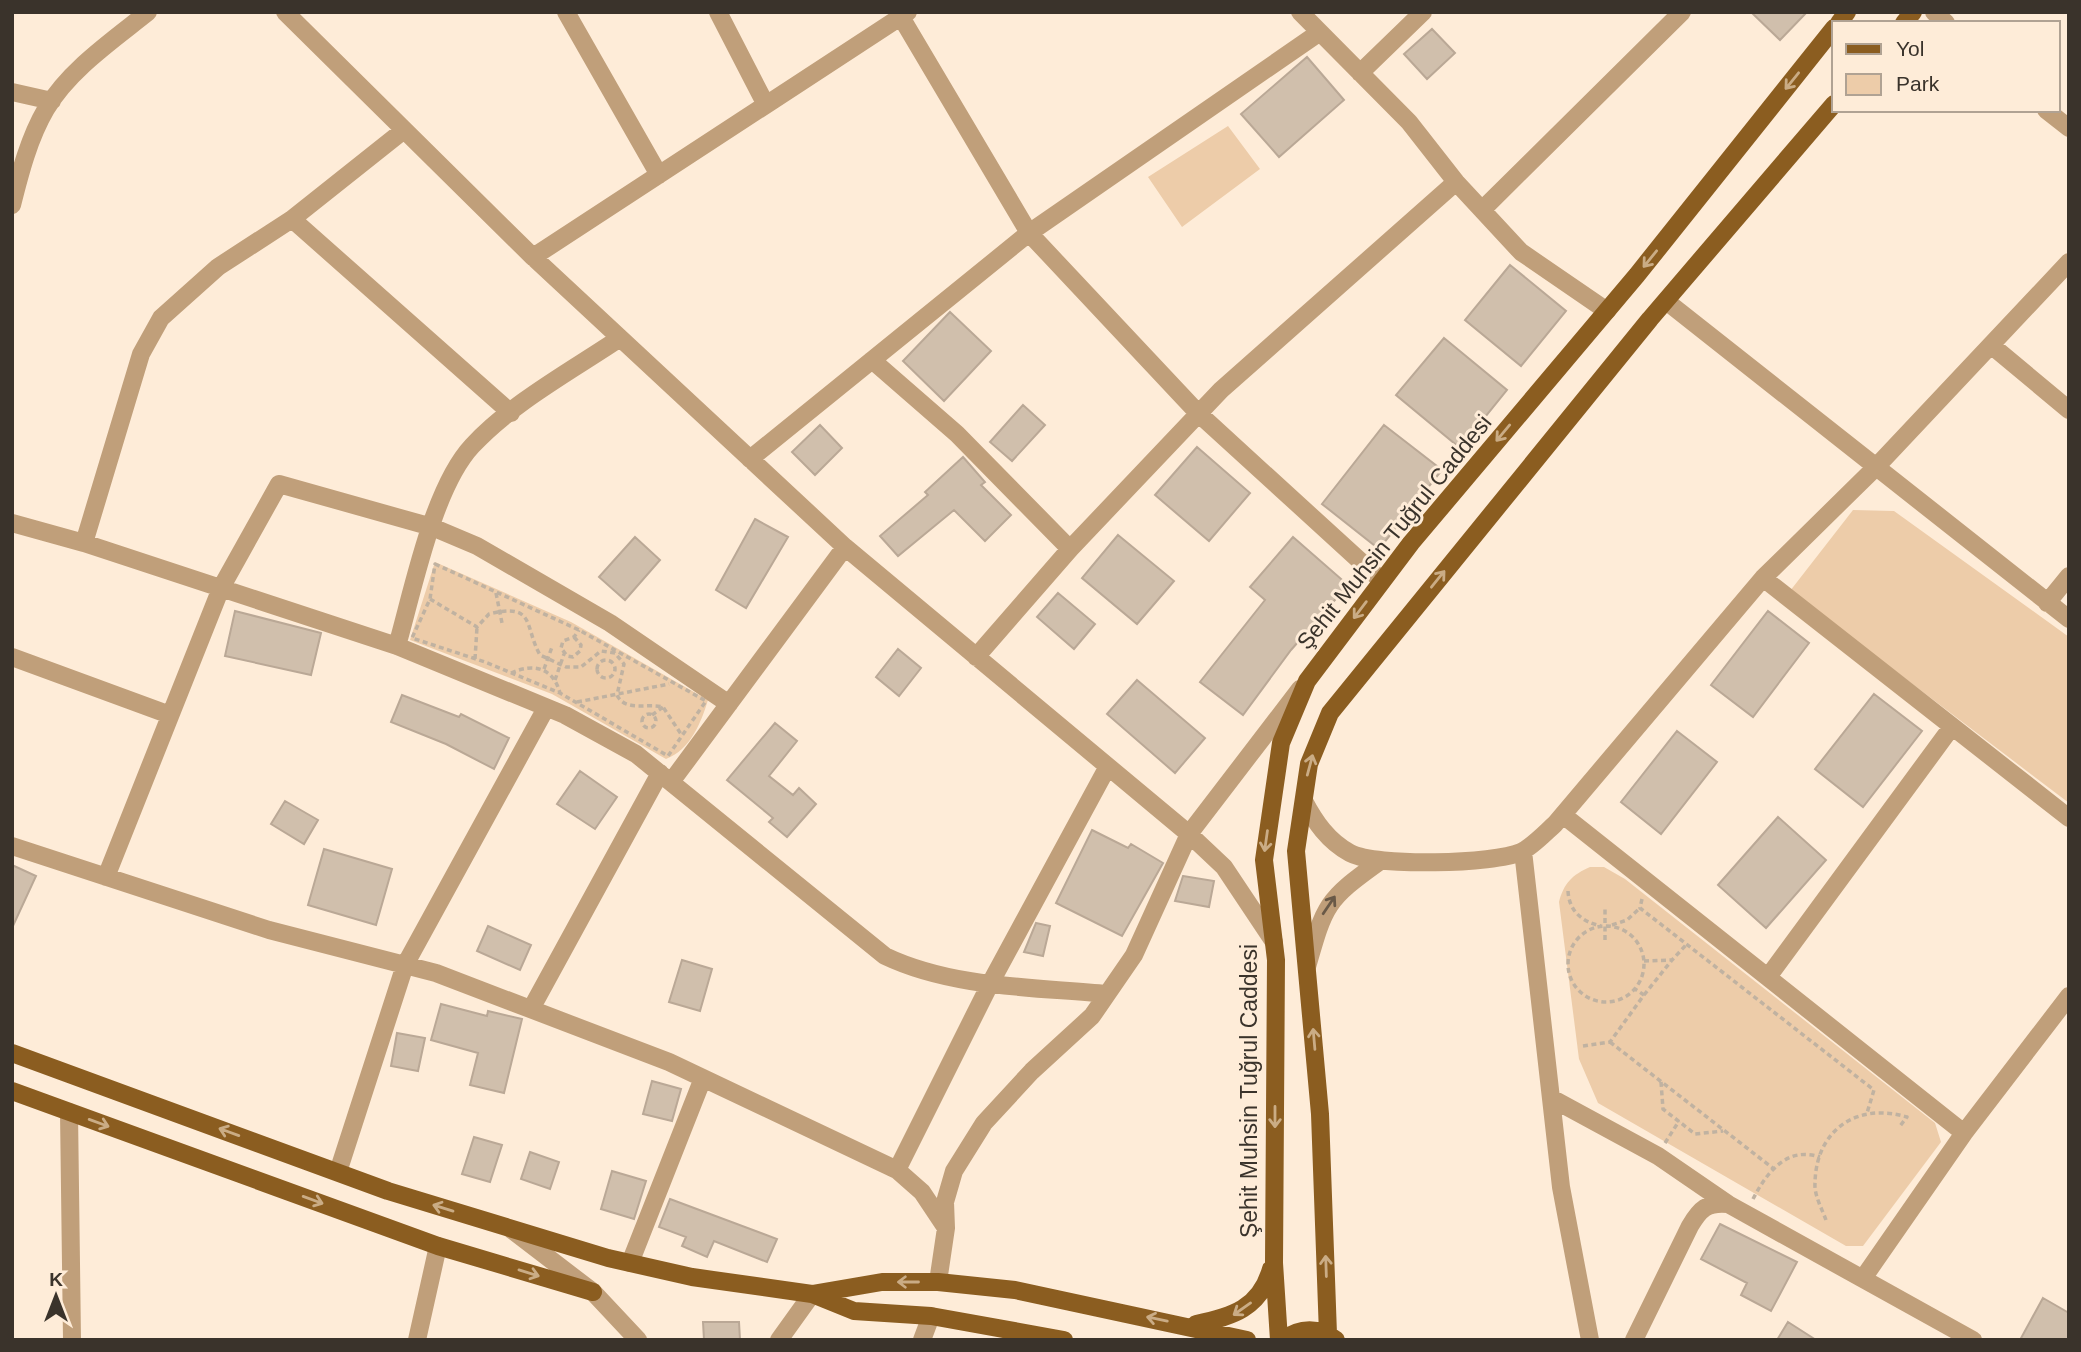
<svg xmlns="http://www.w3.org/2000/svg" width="2081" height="1352" font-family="Helvetica,sans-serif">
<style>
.green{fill:#edcca9}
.building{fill:#d0bfac;stroke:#baa896;stroke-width:2}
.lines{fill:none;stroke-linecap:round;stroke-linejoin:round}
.path{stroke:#c0b2a1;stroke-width:3.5;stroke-dasharray:5 3.5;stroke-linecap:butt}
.minor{stroke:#c09f7a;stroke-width:18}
.major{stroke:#8b5d20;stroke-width:18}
.oneway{stroke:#caac85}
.oneway2{stroke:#695947}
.labels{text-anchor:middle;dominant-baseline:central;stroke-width:6;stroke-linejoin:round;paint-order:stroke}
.street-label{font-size:23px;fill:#3a332b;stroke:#feecd8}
</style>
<rect width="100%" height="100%" fill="#feecd8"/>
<path class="green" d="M1228,126l32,43 -78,58 -34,-50z
M1853,510l41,1 175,126v166l-279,-212z
M435,562l136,60 137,78c-7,23 -18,50 -42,59l-114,-65 -142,-54z
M1590,867h14l21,12 310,244 6,19 -78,104h-17l-248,-143 -19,-44 -20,-157c5,-19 13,-27 31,-35z"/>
<path class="building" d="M1751,12h56l-27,28z
M1432,29l23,24 -28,26 -23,-25z
M1307,57l37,43 -65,57 -38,-43z
M1510,265l56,46 -45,55 -56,-46z
M950,312l41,39 -47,50 -41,-40z
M1444,338l63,52 -47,58 -64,-53z
M1023,405l22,20 -33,36 -22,-19z
M820,425l22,23 -27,27 -23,-23z
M1384,425l58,45 -63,79 -57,-45z
M1197,447l53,46 -41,48 -54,-46z
M963,457l22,25 -4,3 30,30 -26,26 -31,-31 -56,46 -18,-20 48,-41 -3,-3z
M755,519l33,18 -42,71 -30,-18z
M1118,535l56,46 -37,43 -55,-46z
M635,537l25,23 -35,40 -26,-23z
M1293,537l55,48 -57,65 -48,65 -43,-33 65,-82 -15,-13z
M1058,593l37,31 -21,25 -37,-32z
M235,611l86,22 -10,42 -86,-19z
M1768,611l41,32 -56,74 -42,-32z
M898,649l23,19 -22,28 -23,-19z
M1137,680l68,58 -30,35 -68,-59z
M1874,694l48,37 -59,76 -48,-38z
M402,695l57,22 2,-3 48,24 -15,31 -48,-25 -55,-22z
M775,723l22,18 -28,35 24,19 6,-7 17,16 -29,33 -18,-15 4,-4 -46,-38z
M1677,731l40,31 -56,72 -40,-32z
M580,771l37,26 -22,32 -38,-25z
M285,801l33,19 -14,24 -33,-20z
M1778,817l48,43 -60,68 -48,-43z
M1092,830l36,18 3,-4 32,19 -41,73 -66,-33z
M324,849l68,20 -16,56 -68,-20z
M12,865l24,11 -24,52z
M1183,876l31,5 -5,26 -34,-6z
M1036,923l14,3 -7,30 -19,-4z
M488,926l43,19 -11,25 -43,-19z
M682,960l30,9 -12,42 -31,-9z
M441,1004l46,12 1,-5 34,8 -18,74 -34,-8 8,-32 -47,-13z
M397,1033l28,5 -7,33 -27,-5z
M652,1081l29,8 -9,32 -29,-7z
M474,1137l28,8 -12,37 -28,-8z
M530,1152l29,10 -9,27 -29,-10z
M612,1171l34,10 -12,38 -33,-10z
M670,1199l107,40 -10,23 -53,-21 -7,16 -25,-11 4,-9 -27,-10z
M1720,1224l77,38 -26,49 -30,-16 6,-12 -46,-24z
M2043,1298l26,15v27h-49z
M703,1322h36l1,18h-36z
M1788,1322l28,18h-39z"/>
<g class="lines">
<path class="path" d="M435,564l144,66 127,71 -38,55 -108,-63 -75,-31 -73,-24 18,-39z
M496,593l6,30
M430,599l47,28 12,-13c47,-12 35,13 51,41l26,12h15l20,-16 14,2 9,11 -7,31c8,17 30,8 46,12l18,27
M574,637l7,8 -1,6 -7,6 -6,-1 -6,-8 2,-7 11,-4 5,-7
M475,659l2,-32
M597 669a9 9 0 1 1 18 0a9 9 0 1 1-18 0Z
M544,669l8,-22
M511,673c22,-10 42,-6 49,20
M555,680l9,-26
M577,702l92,-18
M642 721a7 7 0 1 1 14 0a7 7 0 1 1-14 0Z
M652,715l11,-8
M1568,891c1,20 14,31 33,35
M1642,899l-2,9 234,182 -7,23
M1612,925l15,-5 13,-12
M1568 964a38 38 0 1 1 76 0a38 38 0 1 1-76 0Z
M1605,940v-31
M1644,961l28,-1 14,-15
M1644,995l28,-35
M1610,1042l164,127
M1583,1046l27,-4 34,-47 -9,-6
M1661,1082l2,27 32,25 28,-3
M1665,1143l14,-22
M1753,1199c14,-27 34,-53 67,-42
M1826,1220c-4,-11 -12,-25 -11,-37 1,-54 43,-81 92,-66l-7,9"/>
<path class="minor" d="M285,12l248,245 312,290 344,287 35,33 50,75
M566,12l93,163
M718,12l48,93
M1300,12l109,110 47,60 65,70 86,59
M1934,12l12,11
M901,17l128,216 169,180 184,168
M1360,73l63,-61
M12,92l40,9
M2046,110l23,18
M12,205c8,-32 17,-67 34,-96 23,-39 67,-69 102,-97
M1482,210l200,-198
M292,219l219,194
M533,257l375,-245
M1666,301l403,318
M1991,345l78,65
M872,360l85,74 113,115
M750,459l279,-226 291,-201
M12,523l72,20 313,103 168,69 71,39 249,202c67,32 149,31 222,38
M84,543l57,-189 20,-36 57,-51 74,-48 112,-89
M1763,578l306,240
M2047,603l22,-27
M397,646c16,-56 36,-158 75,-200 41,-44 99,-75 148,-108
M12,657l158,58
M976,657l94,-108 151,-159 235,-208
M671,782l174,-235
M1304,801c11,21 24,40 46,52 26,14 144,11 171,-1 12,-6 24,-19 34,-28l208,-246 113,-111 193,-205
M1563,815l401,318
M12,846l257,84 167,43 233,89 228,108 25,22 24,36
M1523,851l38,336 29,153
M106,877l115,-289 58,-104 153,43 45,19 133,77 119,81
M1307,967c18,-63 19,-67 72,-105
M1768,977l183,-249
M531,1009l129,-236
M1551,1098l107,58 70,48
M69,1112l3,228
M897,1170l94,-188 116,-214
M338,1172l67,-207 141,-257
M512,1230l81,62 45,48
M630,1263l73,-185
M1864,1277l100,-144 105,-137
M938,1282l8,-54 -1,-26 9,-31 30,-48 48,-52 60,-55 42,-61 55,-121 111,-145
M417,1340l21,-94
M779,1340l33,-46
M922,1340l9,-24
M1634,1340l56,-114c10,-17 17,-24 38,-22l245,136"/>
<path class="major" d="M1839,23l8,-11
M1904,23l9,-11
M12,1053l376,138 220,67 84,19 120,17 42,17 77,5 133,24
M12,1091l426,155 155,46
M812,1294l70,-12h56l77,8 232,50
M1196,1324c36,-7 64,-16 75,-55
M1328,1334l-8,-220 -24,-263 13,-87 21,-51 320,-394 184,-215
M1279,1340l-5,-77 2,-303 -12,-100 17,-117 26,-62 104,-138 226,-268 197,-247
M1283,1340c17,-13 36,-13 53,0"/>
</g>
<defs><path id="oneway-shaft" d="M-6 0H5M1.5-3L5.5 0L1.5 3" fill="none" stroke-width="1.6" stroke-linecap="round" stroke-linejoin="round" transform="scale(1.75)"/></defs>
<g class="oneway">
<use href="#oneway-shaft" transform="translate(1792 81) rotate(129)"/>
<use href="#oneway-shaft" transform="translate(1650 259) rotate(129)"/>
<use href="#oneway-shaft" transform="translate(1503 433) rotate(130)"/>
<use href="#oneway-shaft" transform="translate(1438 579) rotate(-51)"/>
<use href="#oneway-shaft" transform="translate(1360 610) rotate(127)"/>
<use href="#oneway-shaft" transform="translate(1310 765) rotate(-75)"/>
<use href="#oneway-shaft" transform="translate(1266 841) rotate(98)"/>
<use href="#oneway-shaft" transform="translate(1314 1039) rotate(-95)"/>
<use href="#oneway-shaft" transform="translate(1275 1117) rotate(90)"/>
<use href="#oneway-shaft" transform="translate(99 1123) rotate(20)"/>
<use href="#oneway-shaft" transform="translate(229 1132) rotate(-160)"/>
<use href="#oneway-shaft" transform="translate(313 1200) rotate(20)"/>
<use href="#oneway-shaft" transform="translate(443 1208) rotate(-163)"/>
<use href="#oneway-shaft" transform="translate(1326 1266) rotate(-92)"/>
<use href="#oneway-shaft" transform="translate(529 1273) rotate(17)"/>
<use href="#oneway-shaft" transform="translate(908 1282) rotate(-180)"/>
<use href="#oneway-shaft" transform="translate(1242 1309) rotate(145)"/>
<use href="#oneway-shaft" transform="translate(1157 1319) rotate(-168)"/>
</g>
<use class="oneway2" href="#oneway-shaft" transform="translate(1329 905) rotate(-56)"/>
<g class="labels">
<g class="street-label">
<text transform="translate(1394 532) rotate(-51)">Şehit Muhsin Tuğrul Caddesi</text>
<text transform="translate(1249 1091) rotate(-90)">Şehit Muhsin Tuğrul Caddesi</text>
</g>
</g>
<rect width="2081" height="1352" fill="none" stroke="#3a332b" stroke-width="28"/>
<rect x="1832" y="21" width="228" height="91" fill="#feecd8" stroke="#b0a293" stroke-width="2"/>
<rect x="1846" y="44" width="35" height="10" fill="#8b5d20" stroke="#b0a293" stroke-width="2"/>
<text x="1896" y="56" font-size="21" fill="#3a332b">Yol</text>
<rect x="1846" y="74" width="35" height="21" fill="#edcca9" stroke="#b0a293" stroke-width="2"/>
<text x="1896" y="91" font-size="21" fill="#3a332b">Park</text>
<g transform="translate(56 1296)" stroke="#feecd8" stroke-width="5" paint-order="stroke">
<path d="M0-5L12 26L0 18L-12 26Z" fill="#3a332b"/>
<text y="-10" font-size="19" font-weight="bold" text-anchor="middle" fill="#3a332b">K</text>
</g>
</svg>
